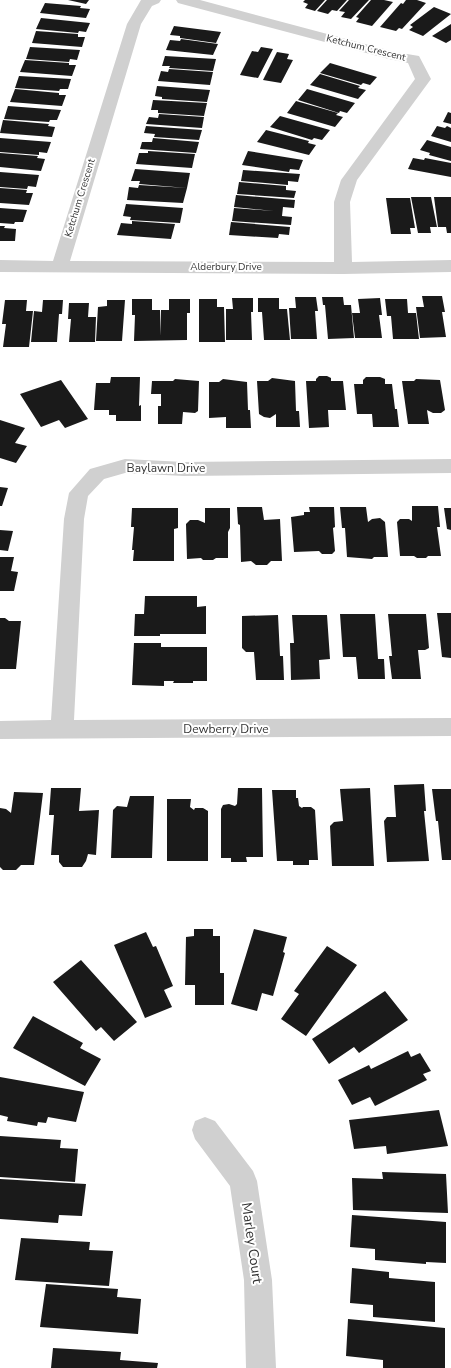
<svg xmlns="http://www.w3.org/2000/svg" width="451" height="1368" font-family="'Nunito Sans',sans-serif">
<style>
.building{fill:#1a1a1a}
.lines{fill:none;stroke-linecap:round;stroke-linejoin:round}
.street{fill:#d0d0d0;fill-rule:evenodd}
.labels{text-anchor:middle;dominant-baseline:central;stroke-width:4;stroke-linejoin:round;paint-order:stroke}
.far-street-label{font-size:10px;fill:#333;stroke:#fff}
.street-label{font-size:12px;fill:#333;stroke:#fff}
.near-street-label{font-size:14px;fill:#333;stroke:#fff}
</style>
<rect width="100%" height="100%" fill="#fff"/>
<path class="building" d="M68,0h21l-3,4z
M305,0h20l-10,11 -10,-3 3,-4 -5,-2z
M327,0h20l-10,11 -5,-1 -4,4 -11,-3z
M349,0h20l-18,19 -10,-2 4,-5 -6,-1z
M371,0h13l9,2 -21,24 -16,-4 3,-4 -3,-1z
M406,0h11l9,3 -24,26 -3,-1 -3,3 -16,-4 21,-24 2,1z
M45,3l36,3 -1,2 10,1 -4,9 -46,-5z
M434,7l17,7 -28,22 -14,-6 4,-3 -3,-2z
M41,18l49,5 -4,9 -7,-1 -1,2 -42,-4z
M451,24v16l-5,3 -14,-7z
M174,26l47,6 -5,11 -36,-5v-2l-10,-1z
M36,31l42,3v3h7l-3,10 -50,-4z
M181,39l37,5 -5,11 -47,-5 4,-10 10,1z
M30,47l50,3 -3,10 -7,-1 -1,3 -43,-3z
M261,47l12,2 -15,29 -18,-3 12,-24 6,1z
M277,52l12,2 -2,5 6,1 -12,23 -18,-3z
M165,56l51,3 -3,12 -44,-3 1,-2h-8z
M25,60l44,3v2h7l-4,11 -52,-4z
M330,63l47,14 -7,8 -7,-2 -2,2 -41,-12z
M169,69l44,3 -3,13 -52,-4 3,-10 7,1z
M320,74l40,12 -2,2 8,2 -8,9 -48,-14z
M19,76l52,3 -3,10h-8l-1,2 -44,-3z
M157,86l53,4 -3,12 -45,-3v-2l-7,-1z
M15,89l44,4v2h7l-4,11 -52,-4z
M307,89l48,14 -8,10 -7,-2 -1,2 -41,-13z
M153,100l54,3 -3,13 -46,-3v-3h-7z
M296,101l42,12 -2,2 7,2 -8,10 -48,-14z
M8,106l53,4 -4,10h-7l-1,2 -45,-3z
M448,112l3,1v11l-8,-2z
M159,114l45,3 -2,11 -56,-4 3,-7 9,1z
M280,116l50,14 -8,10 -8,-2 -2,2 -42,-13z
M3,120l46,4 -1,2 7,1 -3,10 -52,-4z
M146,126l56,4 -3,10 -45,-3 1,-3 -11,-1z
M437,126l8,2 2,-2 4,2v14l-20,-6z
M266,130l43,11 -1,2 8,2 -7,10 -52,-13z
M0,138l51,4 -4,11 -8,-1v3l-39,-3z
M153,138l46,4 -3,11 -56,-4 2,-7h10z
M427,140l24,7v14l-22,-6 1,-2 -10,-3z
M148,151l47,3 -3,14 -56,-4 3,-11h9z
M248,151l55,9 -4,10 -9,-1 -1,3 -47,-7z
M0,153l38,3 -1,2 8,1 -4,12 -41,-4z
M413,158l11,2 1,-2 26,5v14l-43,-8z
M135,169l55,4 -3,15 -48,-4 1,-3h-9z
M243,170l57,4 -2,8 -10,-1v4l-47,-4z
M0,172l39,3 -3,12 -8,-1 -1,3 -27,-2z
M239,182l47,4v4l10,1 -2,7 -57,-4z
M139,185l48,3 -4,15 -56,-3 2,-13 9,1z
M0,188l27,2 -1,3h7l-4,12 -29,-2z
M236,195l59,5 -1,8 -11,-1 -1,9 10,1 -1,8 -59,-4 2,-13 40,3 -40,-4z
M411,197h20l6,30h-7l1,6h-13z
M434,197h17v36h-4l-1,-6h-8z
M386,198h24l5,30h-5l1,6h-20z
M126,204l57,4 -3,15 -50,-3 1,-3 -8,-1z
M0,208l27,2 -4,12h-8l-1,2 -14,-1z
M132,221l43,3 -4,15 -54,-4 4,-12 11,1z
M231,222l59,5 -1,8 -10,-1 -1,4 -49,-3z
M0,226h5l-1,2 12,1 -1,12h-15z
M422,296h20l3,16h-3l4,25 -26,1 -4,-31h8z
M295,297h21l2,14h-3l2,28h-26l-2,-31h7z
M322,297h21l1,8h7l3,33 -26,1 -3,-34h-2z
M232,298h21v14h-2l1,28h-26v-31h7z
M258,298h21v11h8l3,31h-26l-2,-28h-4z
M380,298l2,17h-3l3,23h-27l-3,-25h8l-2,-14z
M132,299h20v11h8l1,26v-26h8v-11h21v14h-3v27l-53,1 1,-26h-3z
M199,299h18v8h7l1,35h-26z
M385,299h22l1,14h8l3,26h-26l-2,-23h-4z
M5,300h22l-1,11h7l-4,36h-26l3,-23h-4z
M43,300h20l-1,14h-3l-2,28h-26l3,-31 8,1z
M107,300h18l-3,41h-26l2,-34 9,-1z
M69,303h20l-1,14h8l-1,25h-26l2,-23h-3z
M319,376h8l4,2v3h12l3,29h-18l1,17 -20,1 -3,-47h10v-2z
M111,377h29l-1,29 2,-1v16h-25v-6h-7v-5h-15l2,-27h14z
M366,377h14l5,2v5h7l3,25h2l2,18h-26l-1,-13h-15l-3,-30h9v-4z
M272,378l23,3 1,30h3l1,16h-24v-13l-6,4 -6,-1 -5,-3 -2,-33h11z
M175,379l24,2 -1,30 -3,2 -12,-1 -1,12h-24v-18h3v-12h-10l1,-13h21z
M223,379l24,3 1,28h2l1,18h-25v-11l-17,1v-36h10z
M416,379l24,1 5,30 -4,3h-8l-6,-3 2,14h-21l-6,-43h12z
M61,380l27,39 -23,9 -6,-8 -18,7 -21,-33z
M0,420l25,8 -10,15 12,3 -11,17 -16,-5z
M0,487l8,1 -6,18h-2z
M412,506h26l2,21h-3l4,29h-13l-2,2h-9l-3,-2h-14l-3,-34 3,-3h9l3,2z
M237,507h25l2,13 16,-1 2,42h-11l-4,4h-11l-5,-4 -10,1 -1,-37 -2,-1z
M309,507h25l1,20 -2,1 2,23 -3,3h-10l-3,-3 -25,1 -3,-35 13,-2v-3h6z
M340,507h26l2,15 4,-3 8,-1 5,4 3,35h-14l-2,2 -25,-2 -2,-29h-3z
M132,508h46v20l-4,1v32h-41l1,-11h-2l2,-23h-3z
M205,508h25v20l-2,4v26h-12l-3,2h-10l-2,-2 -14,1 -1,-35 4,-4h8l7,3z
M444,508h7v22l-4,-1z
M0,530l13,1 -5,20 -8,-1z
M0,557h14l-3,14 7,1 -4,19h-14z
M145,596h52v11l9,-1v28h-46v2h-26l1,-22h9z
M437,613h14v45l-9,-1z
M340,614h35l3,45h6l1,20h-27l-2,-22h-13z
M388,614h38l3,34 -4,2h-7l3,29h-29l-3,-23h3z
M278,615l2,41h3l1,24h-28l-2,-28h-8l-4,-4v-32z
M292,615h35l3,44 -11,1 1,19 -29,1 -1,-37h4z
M0,618h5l4,3h12l-5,48h-16z
M134,643h27v4h46v34h-14v2h-20l1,-2h-10v5l-32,-1z
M424,784l2,27h-2l5,50 -42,1 -3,-41 3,-4h9l-2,-32z
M51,788h30l-2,23 20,-1 -3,45 -8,-1 -2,7 -4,6h-19l-4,-5v-7h-8l3,-40h-5z
M238,788h24l1,69h-17l1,5h-16v-4h-10v-49l2,-4 6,-1 6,2 2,-2z
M370,788l4,78h-42l-2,-40 4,-4 9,-1 -3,-32z
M432,789h19v71h-9l-4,-39h-2z
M272,790h24v8h2l1,8 3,2 1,-1h8l4,3 3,50h-9v5h-16v-4h-16z
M14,792l29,1 -9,72h-13l-5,5h-13l-3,-3v-59l6,1 5,4z
M130,796h24l-2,62h-41l2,-48 4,-4 10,1z
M167,799h24l-1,8 4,3 1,-2h8l5,3v50h-41z
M194,929h19v7h7v37h4v32h-29v-20h-10l1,-48 8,-1z
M254,929l33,8 -4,15 2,1 -12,43 -11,-3 -5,18 -26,-7z
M146,932l7,15 3,-1 17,40 -9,4 8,17 -27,11 -31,-73z
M327,946l30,19 -51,71 -25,-17 18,-25 -5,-3z
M81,960l56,62 -23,19 -13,-14 -5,4 -43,-49z
M385,991l23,29 -49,33 -5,-6 -25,17 -17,-25z
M33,1016l50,27 -3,5 21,11 -16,27 -72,-38z
M408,1051l3,6 9,-4 11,18 -8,3 4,6 -52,26 -5,-9 -18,8 -14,-25 31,-15 2,4z
M0,1077l84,15 -8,30 -28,-5 -2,6 -8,-1 -1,4 -30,-5 1,-4 -8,-2z
M439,1110l9,36 -61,8 -1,-8 -32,3 -5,-29z
M0,1136l61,4 -1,8 18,1 -3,33 -75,-5z
M382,1172l64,2 2,39 -95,-3 -1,-32 31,1z
M0,1179l86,5 -4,32 -23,-1 -1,8 -58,-4z
M352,1215l94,7v41l-20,-1v2l-51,-4v-11l-25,-2z
M21,1238l69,4 -1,8 24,1 -4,35 -94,-6z
M352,1268l37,4v6l46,4v40l-62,-5v-12l-23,-2z
M46,1284l72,5 -1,8 24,2 -3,35 -98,-7z
M348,1319l97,9v40h-62v-8l-37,-4z
M53,1348l68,4 -1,8 38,3 -1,5h-106z"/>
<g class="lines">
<path class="street" d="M141,0h20l-2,3 -7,3 -11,18 -71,237 264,1v-60l7,-22 74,-101 -7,-16 -19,-4 -211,-56 -2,-3h24l195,52 24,4 12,23 -74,101 -7,22 2,60 99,-2v12l-108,2 -343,-2v-12l53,1 74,-237z
M125,459l59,3 267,-3v14l-267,3 -59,-3 -21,6 -16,17 -4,23 -10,201 377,-2v18l-451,3v-18l51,-1 13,-201 5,-26 21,-24z
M205,1117l10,4 38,50 4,10 15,99 4,88h-30l-2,-88 -14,-94 -35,-47 -3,-9 3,-9z"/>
</g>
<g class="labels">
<g class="far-street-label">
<text transform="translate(366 48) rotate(14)">Ketchum Crescent</text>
<text transform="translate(80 198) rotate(-73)">Ketchum Crescent</text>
<text x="226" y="267">Alderbury Drive</text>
</g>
<g class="street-label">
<text x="166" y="468">Baylawn Drive</text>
<text x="226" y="729">Dewberry Drive</text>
</g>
<g class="near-street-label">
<text transform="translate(252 1243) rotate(82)">Marley Court</text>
</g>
</g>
</svg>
